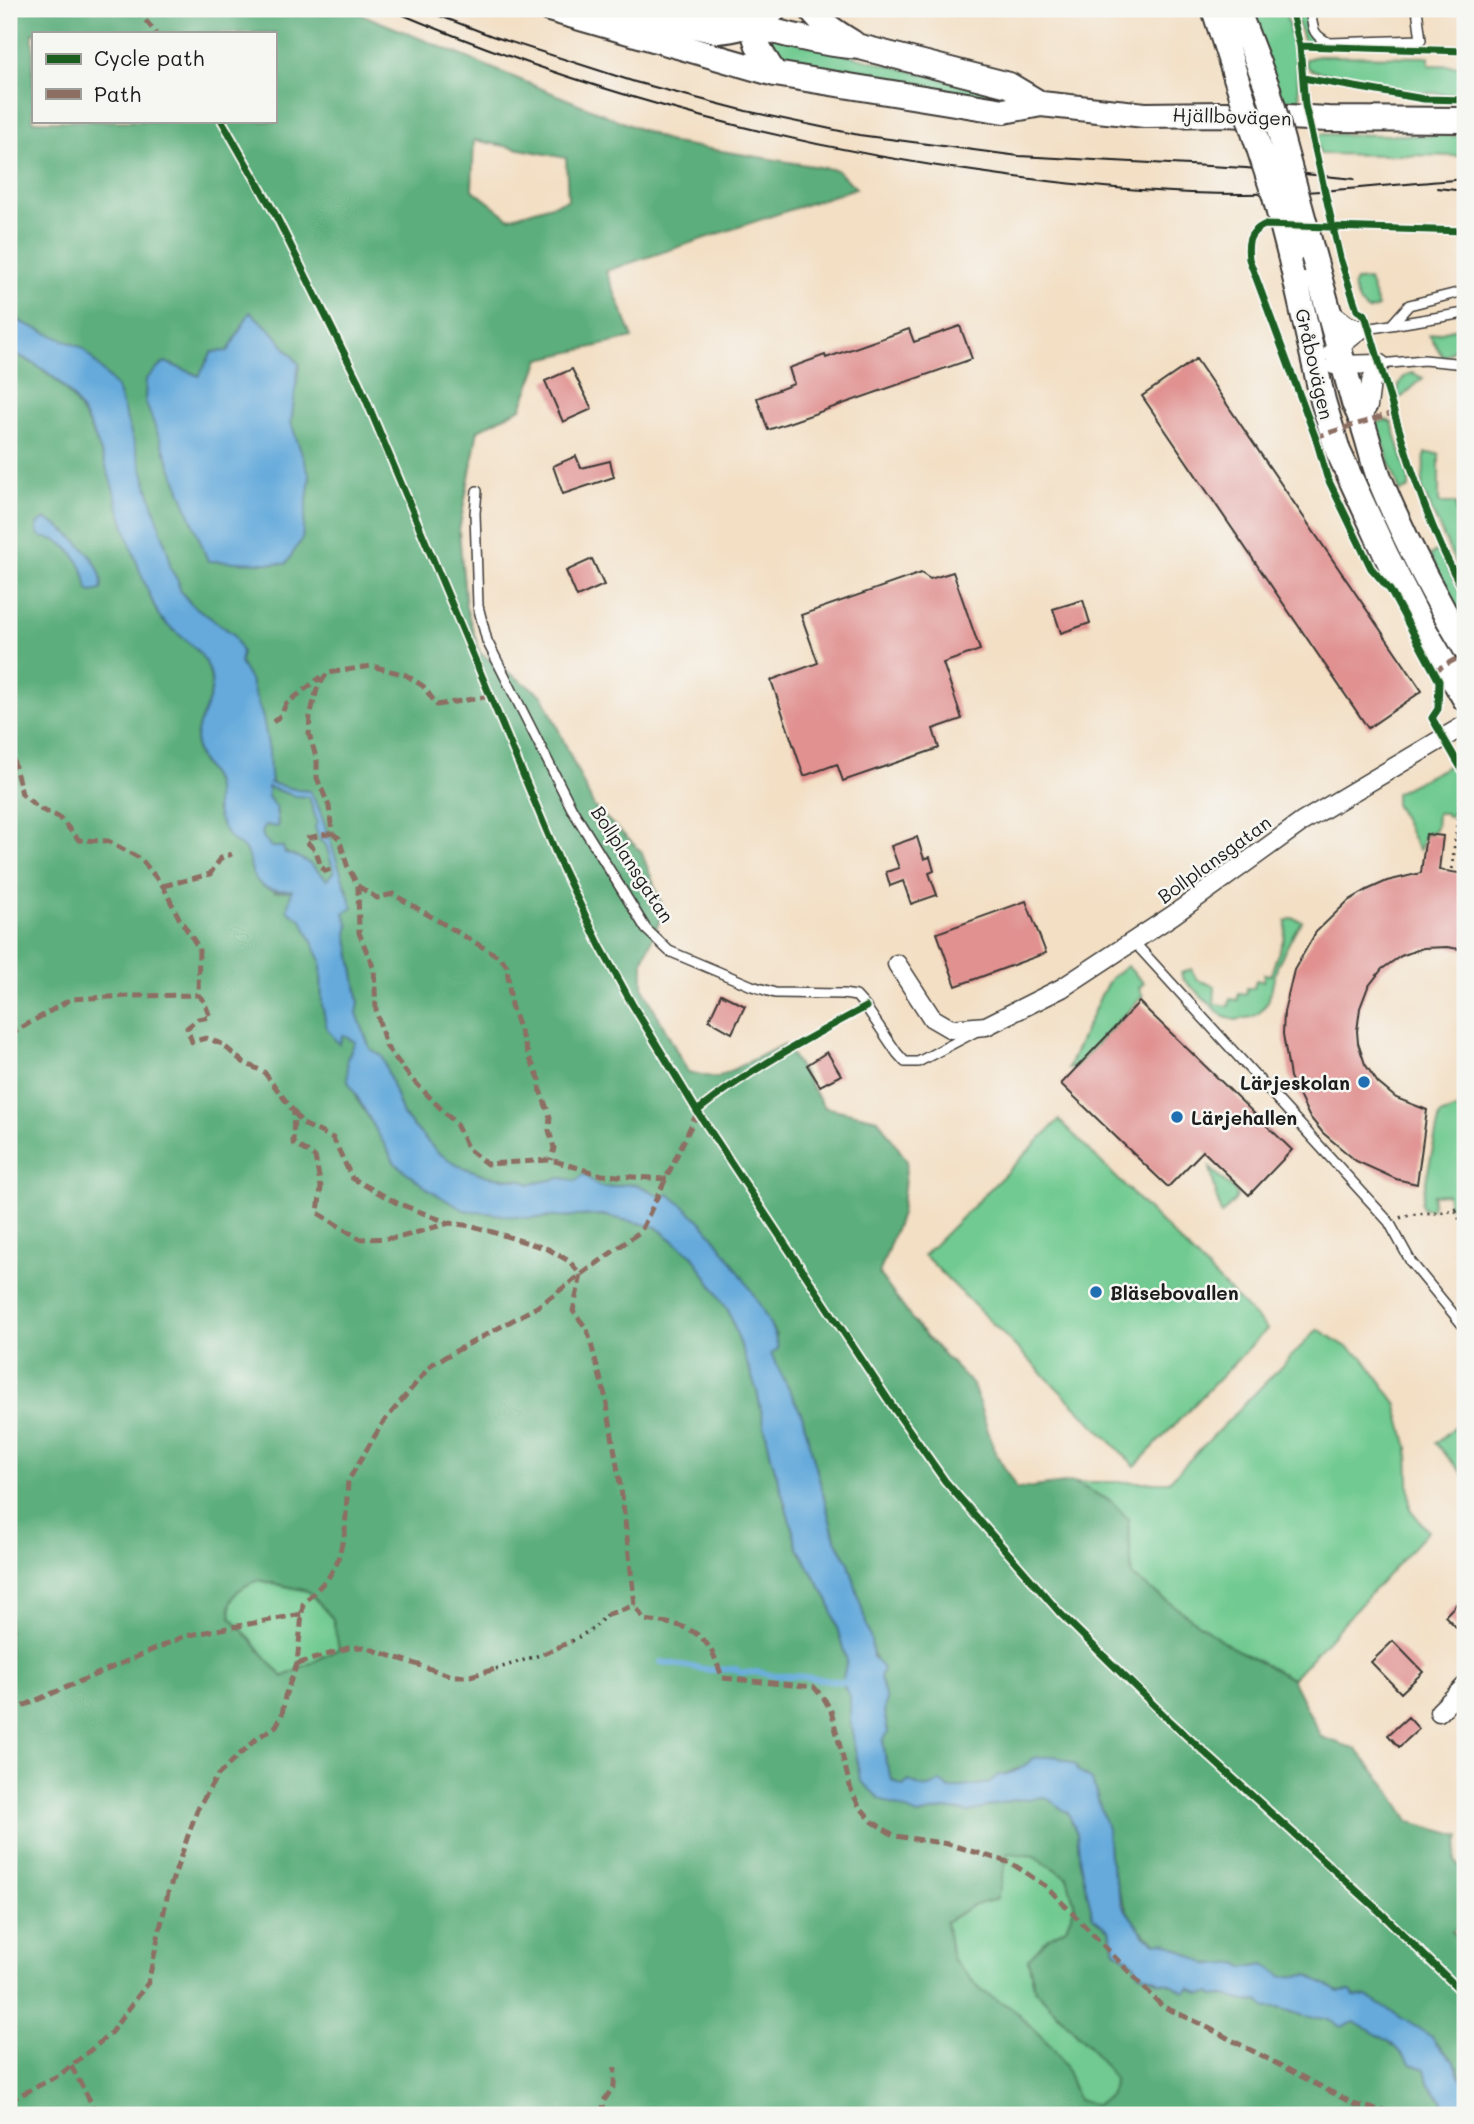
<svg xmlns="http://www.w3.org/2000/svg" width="1474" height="2124" font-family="Mali,sans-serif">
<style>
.green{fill:#71ca91;stroke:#467356;stroke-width:2}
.forest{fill:#5cae7b;stroke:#3c654c;stroke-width:2;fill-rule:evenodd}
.water{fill:#65aadb;stroke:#40637c;stroke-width:2;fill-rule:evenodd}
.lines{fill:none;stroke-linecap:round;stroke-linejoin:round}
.stream{stroke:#65aadb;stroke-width:6}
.building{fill:#e09190}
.lane-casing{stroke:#3c3935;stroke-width:12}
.street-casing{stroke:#3c3935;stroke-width:21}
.secondary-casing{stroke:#3c3935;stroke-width:28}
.path{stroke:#3c3935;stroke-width:3.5;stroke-dasharray:2 5;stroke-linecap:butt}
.lane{stroke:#fff;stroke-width:9}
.street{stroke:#fff;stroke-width:18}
.secondary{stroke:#fff;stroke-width:24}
.tram{stroke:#1c1c1c;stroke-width:2}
.secondary-bridge-casing{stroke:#3c3935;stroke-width:28;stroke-linecap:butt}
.secondary-bridge{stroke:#fff;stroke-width:24}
.quiet{stroke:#8d6e63;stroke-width:5;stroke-dasharray:10 5;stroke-linecap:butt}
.cycleway-casing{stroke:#f6f6f2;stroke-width:11}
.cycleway{stroke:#1b5e20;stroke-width:7}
.poi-dot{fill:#1f6fb2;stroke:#f6f6f2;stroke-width:2.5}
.labels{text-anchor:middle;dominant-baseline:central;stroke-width:5;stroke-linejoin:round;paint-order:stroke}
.street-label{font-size:19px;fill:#1c1c1c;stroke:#f6f6f2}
.poi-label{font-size:19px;font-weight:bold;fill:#1c1c1c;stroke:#f6f6f2;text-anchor:start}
</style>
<rect width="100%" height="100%" fill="#f6f6f2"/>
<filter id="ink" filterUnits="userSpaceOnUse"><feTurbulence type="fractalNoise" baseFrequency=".0143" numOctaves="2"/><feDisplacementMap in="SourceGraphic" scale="14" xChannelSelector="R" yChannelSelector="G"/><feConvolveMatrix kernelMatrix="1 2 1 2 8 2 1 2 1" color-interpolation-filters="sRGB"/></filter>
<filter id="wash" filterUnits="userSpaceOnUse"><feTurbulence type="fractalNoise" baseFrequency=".00686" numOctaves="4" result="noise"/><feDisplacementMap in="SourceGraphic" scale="28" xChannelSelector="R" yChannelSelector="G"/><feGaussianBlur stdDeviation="1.57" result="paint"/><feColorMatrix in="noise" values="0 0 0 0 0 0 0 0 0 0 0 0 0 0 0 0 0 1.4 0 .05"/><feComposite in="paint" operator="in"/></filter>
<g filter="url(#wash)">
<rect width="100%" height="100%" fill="#f3dfc4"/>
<path class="green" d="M1248,9h37l10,45 5,47 -20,-2z
M1294,9h10l9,38 -10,-7z
M772,35l232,60 1,4 -212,-34c-13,-7 -22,-13 -28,-27z
M1318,56l111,1v8l36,1v29l-52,-3 -102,-22 -5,-5v-6z
M1315,134l150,2v20l-145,-2z
M1369,280l9,27 -10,4 -8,-7 -7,-17 3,-6z
M1457,328h7c-2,12 -10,24 -21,29l-14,-22z
M1412,373l11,5 -21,19h-4c-1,-11 3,-21 14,-24z
M1386,420l6,3 17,57v8l-9,4 -24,-69z
M1425,453l14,1v49h17v50l9,1v30l-43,-95z
M1439,550l26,52v27l-35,-74z
M1450,765l5,4 3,7 -5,41 -6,-1 -1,-3h-9l-1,14 -4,6h-7l-5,17 -3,-3 -22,-44v-10z
M1292,918l10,3 -7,10 -17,33 -10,38 -9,11 -7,4 -17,3 -11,-3 -41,-38 -2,-6 10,-4 6,11 18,6 -1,18 15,2 1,-7 8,1v-7l8,1 1,-6h7l2,-8 7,1 1,-7 7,1c4,-20 16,-34 15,-54z
M1127,966l17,17 -5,5 4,8 -68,71 -7,1 34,-75 9,-15z
M1465,1106v95l-16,6 -2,-13 -14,1 -1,14h-9l-2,-5 19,-89z
M1059,1120l208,209 -132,137 -211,-211z
M1210,1168l27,25 -1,6 -15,16z
M1318,1329l45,28 33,46 12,45 2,61 18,22 -136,148 -61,-32 -99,-71 -4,-57 -17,-18 -38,-19h95z
M1465,1418v57l-1,1 -28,-33z
M258,1580l50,11 25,28 7,30 -57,28 -52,-60c-4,-22 9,-30 27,-37z
M1008,1853l26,3 33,21 8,29 -9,22 -18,10 -20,22 7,30 57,59 22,30 -4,18 -15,8 -17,-5 -12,-32 -53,-59 -31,-18 -30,-32 -6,-37 26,-16 25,-7z"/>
<path class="forest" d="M9,9h340l324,134 164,27 19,18 -250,83 27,67 -93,21 -19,49 -43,22 -19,101 7,76 14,46 63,43 51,111 47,44 23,59 -21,50v28l45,84 28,6 69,-34 39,63 54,12 29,42 -6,53 -22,60 41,56 53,55 22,67 22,37 56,-7 38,19 17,18 4,57 99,71 61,32 29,58 35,12 31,37 23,36 50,14 -5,25 10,11v49l-13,11 10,12h3v139c-5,-7 -7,-15 -12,-22 -6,-9 -16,-14 -21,-24l-78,-41 -3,-5 -13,1 -29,-16 -26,1 -19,-13 -20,4 -6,-5c-11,2 -19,0 -29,2 -67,-22 -82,-37 -99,-105 -3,-11 -1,-22 -4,-32 -7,-22 -22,-42 -31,-63 -14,-5 -35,-2 -50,2 -10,2 -16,7 -26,8l-8,8 -42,6 -26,-1 -14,-6 -6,4 -11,-6 -6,-17 -3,-22 5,-10 -4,-19 2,-12 -37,-137 -14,-24 -33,-124 -32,-62 6,-18 -44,-73 -71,-65 -15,-8 -14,-5 -24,5 -46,-11 -32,6 -9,-4 -34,-4 -30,-11 -20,-13 -34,-37 -21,-59 -12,-7 -14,-36 3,-10 -12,-71 2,-6 -5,-13 4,-23 -7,-15 -22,-66 -10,-18 -11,-1 -29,-7 3,-2 -4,-15 1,-15 -19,-70 -10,-18 -7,-29 -42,-30 -11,-13 -2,-10 -8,-13 -1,-12 -11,-32 -139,-205 -10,-2zM33,33h242v88h-242zM474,140l92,18 2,42 -59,18 -37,-29zM228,351l71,13 -8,59 19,54 -145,-115 34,14z
M9,351c18,8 39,20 53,35 42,43 58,133 81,190 5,13 9,28 16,40 12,18 42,25 50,54 9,32 -12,44 -13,71 -2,17 11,25 17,38 5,11 4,20 3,31l33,45 1,7 25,30 18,-2 9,30 19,41 1,44 17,38 4,-8 12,7 1,56 17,26 154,94 75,-3 54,12 37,29 36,56 28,79 14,65 27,92 31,53 18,60 -5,21 8,15v22l11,61 57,35 27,-6 24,3 39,-11 37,-5 23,17 9,20 3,29 13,55 17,13 5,20 19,13 4,9 21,10 10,1 16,9 5,-4 22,5 1,3c19,-3 26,8 46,5l7,7c17,-2 27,6 44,9 14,2 18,1 31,10l14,-5 35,20 21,22 14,5 4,16 14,16 -3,8 3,6h-1434zM258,1580l50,11 25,28 6,30 -56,28 -52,-60c-4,-22 9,-30 27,-37zM1008,1853l26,3 33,21 8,29 -9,22 -18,10 -20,21 7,31 57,59 22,30 -4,17 -14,9 -18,-5 -12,-32 -13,-20 -40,-39 -31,-18 -30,-32 -6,-37 26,-16 25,-7z
M268,787l27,9h14l8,26 2,17 7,6 8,26 -7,9c-15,-10 -31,-23 -48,-31 -6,-2 -11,-2 -15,-8 -3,-6 -2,-10 1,-16l13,1 -2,-19 -8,-10z"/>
<path class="water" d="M250,312l22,19 27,33 -8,59 19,54 -8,62 -16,25 -78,-3 -63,-160 1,-22 19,-17 34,14 13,-24 16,-1z
M9,317l74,31 34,40 52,168 1,12 8,13 2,10 11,13 42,30 9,18 -2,11 10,17 13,38 6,33 1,25 2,5 -2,2 28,7 12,1 9,18 34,99 -9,5 5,13 -2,7 12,70 -2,10 13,36 12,7 21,59 34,37 20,13 30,11 34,4 9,4 32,-6 14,3 8,-7c23,22 20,12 46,10 11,0 22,8 31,13l8,-3c11,9 23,18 33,29 21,23 73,97 76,126l-7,5 31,61 33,124 14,24 22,78 2,17 10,10 -3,10 6,22 -2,12 4,20 -5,9 3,22 6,17 11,6 6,-5c13,7 19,10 31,0l9,8 41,-6 8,-8c15,-1 24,-6 35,-17l22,-2 21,9 2,6 14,9 15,49 2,27 13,49 23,31 10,7 10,-1 44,23c10,-2 18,0 29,-2l6,5 20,-4 19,13 26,-2 29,17 13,-1 3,5 14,1 64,40 4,7 17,16 6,15 6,8v32h-22l-3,-6 3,-8 -14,-16 -4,-16 -14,-5 -21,-22 -35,-20 -14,5c-13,-9 -17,-8 -31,-10 -17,-3 -27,-11 -44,-9l-7,-7c-20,3 -27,-8 -46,-5l-2,-3 -10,1 -11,-6 -5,4 -16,-9 -10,-1 -3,-3 -18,-7 -4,-9 -19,-13 -5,-20 -17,-13 -13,-55 -3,-29 -9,-20 -23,-16 -37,4 -39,11 -24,-3 -27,6 -38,-16 -20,-19 -10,-61v-22l-8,-15 5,-21 -18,-60 -31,-53 -27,-92 -14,-65 -28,-79 -36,-56 -37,-29 -54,-12 -75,3 -63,-8 -35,-20 -34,-27 -47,-82 -1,-22 8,-17 -12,-7 -4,9 -12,-15 -5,-24 -1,-44 -19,-41 -15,-10 5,-20c-19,1 -35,1 -41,-22 -2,-7 -1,-13 -7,-19 -3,-4 -9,-6 -12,-9 -7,-7 -13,-19 -15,-28 -3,-11 2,-20 -3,-31 -6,-14 -18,-22 -18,-38 -1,-26 25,-45 12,-76 -10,-25 -42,-37 -50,-53 -11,-24 -21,-49 -29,-74 -16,-48 -31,-119 -67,-155 -14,-14 -35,-26 -53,-34zM268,787l27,9 14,1 8,25 -2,5 4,12 7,6 8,26 -7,9c-11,-12 -25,-25 -42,-26l-2,-7h-12c-5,-8 -13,-10 -6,-22l13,2 -2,-20 -8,-10z
M46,519c21,11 62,44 55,71l-9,2 -4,-2c-2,-19 -15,-43 -33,-50 -5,-2 -13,-1 -16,-5 -2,-2 -2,-9 -2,-11z"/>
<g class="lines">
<path class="stream" d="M661,1662l49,8 26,-1 5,4 18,-1 15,4h22l46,6"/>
</g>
<g id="blocks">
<path class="building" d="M960,326l12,33 -204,71 -11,-32 37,-14 -5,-16 36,-13 1,3 83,-29 5,13z
M1196,359l226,332 -54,37 -226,-332z
M572,369l20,40 -29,13 -18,-41z
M576,456l5,12 29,-7 4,16 -51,17 -10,-28z
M592,559l12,26 -27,12 -11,-26z
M953,572l27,78 -37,13 19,56 -29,10 6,19 -96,33 -6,-17 -33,12 -33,-96 47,-17 -17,-48 120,-42 9,6z
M1083,600l7,23 -29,10 -8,-24z
M1426,834l17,2 -4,34 26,4v76l-18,-3 -24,1 -22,8 -9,6 -10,7 -14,18 -8,21 -3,23 1,12 7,21 13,19 18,15 31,12 -10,74 -21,-5 -40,-18 -33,-28 -14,-17 -19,-39 -7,-43 1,-22 10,-42 22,-38 32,-31 19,-11 20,-9 34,-8z
M917,837l7,22 6,-2 4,14 -5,2 8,22 -26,9 -8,-23 -13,5 -4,-14 13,-4 -8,-22z
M1026,901l20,52 -90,33 -19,-53z
M721,994l24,12 -13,27 -23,-13z
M1139,1002l153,148 -43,45 -46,-44 -35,36 -107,-103z
M827,1052l14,23 -21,11 -13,-21z
M1465,1595v41l-20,-20z
M1393,1641l30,31 -22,21 -30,-31z
M1408,1717l11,12 -20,18 -11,-12z"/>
</g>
</g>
<g filter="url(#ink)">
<use href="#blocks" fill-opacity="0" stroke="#3c3935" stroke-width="2"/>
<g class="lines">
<g class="lane-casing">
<path id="lane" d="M1310,9c3,18 1,26 20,34l91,-3 -4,-31
M1393,323l16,-18 56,-14
M1360,330l105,-17
M1380,364l44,-4 41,4
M477,491l-2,22 3,93 9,35 85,168 74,120 23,22 83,35 23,7 68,1 13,2 10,11 31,46 8,9h13l57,-30
M1133,941l256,281 22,40 54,66"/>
</g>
<g class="street-casing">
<path id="street" d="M1329,311l18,14 13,5 -28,23
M1334,365l46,-1 -9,18 -3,24 -7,11
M897,964l35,54 19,11 35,-3 76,-38 111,-73 129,-93 163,-97
M1439,1712l26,-26"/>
</g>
<g class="secondary-casing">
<path id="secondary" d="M549,9l226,65 229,37 37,-7 104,11 80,-1 103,5 137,1
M619,9l98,22c22,-1 41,-7 58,-22
M696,9c53,15 109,34 164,38l149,38 32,19
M811,9c11,15 26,24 42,34
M1214,9l28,87
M1237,9l31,80
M755,11c-6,25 6,43 20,63
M1290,255l33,146 15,50 48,104 35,69 44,75
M1317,269l37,134c13,24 16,52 26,77 24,58 53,114 85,168"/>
</g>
<path class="path" d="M1456,836l9,1
M1452,869l11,-97
M1456,1211l9,20
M1400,1218c22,-9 44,0 65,-13
M572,1641l22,-13 12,-13
M496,1669l47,-15"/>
<use href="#lane" class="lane"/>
<use href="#street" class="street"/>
<use href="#secondary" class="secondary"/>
<path class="tram" d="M389,9c195,83 401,139 612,166 80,11 162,19 243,19 74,-1 148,-9 221,-15
M422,9l70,27 143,46 111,29 113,24 160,21 227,12 108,11
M1437,188l28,3"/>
<g class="secondary-bridge-casing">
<path id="secondary-bridge" d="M1268,89l49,180
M1242,96l33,101 15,58"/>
</g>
<use href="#secondary-bridge" class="secondary-bridge"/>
<path class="quiet" d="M136,9l20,24
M1315,437l78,-24
M1434,671l31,-17
M490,696l-53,9 -14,-19 -17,-11 -34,-9 -45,7 -10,16 -7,27 -1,18 8,26v18l12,28 3,27 7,5 8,27 11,21 1,47 15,36 2,41 10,36 24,31 46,47 12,25 19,15 64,-4 51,15 65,4
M273,722l8,-7 5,-11 35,-27
M9,744l13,50 18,15 19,8 20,23 29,1 33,18 22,27 16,32 20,30 -1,47 6,6 6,16 -12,2 -11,9 5,14 14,-4 16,6 21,18 21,10 30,40 -1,31 22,14 6,30 -3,26 42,26 38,-1 51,-15 24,3 75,23 21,12 12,14
M330,869l-4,2 -5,-4 -5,-16 -10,-10 2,-3 24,-5
M163,886l47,-12 11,-16 11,-4
M358,886l19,12 16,-4 108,64 6,8 4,39 18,52 11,23v10l10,27 -1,13 5,18 -3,12
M9,1035l62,-36 60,-3 67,-1
M294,1112l9,12 30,14 19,40 45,25 52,20
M581,1275l-8,36 14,18 19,70 16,97 13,109 9,15c25,3 50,4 65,27 7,10 9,21 14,31l91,9 11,13 6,11 20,79 8,16 14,16 22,14 53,8 63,19 36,24 115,119 39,18 155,81 51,10
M9,1489l5,23 -5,15
M606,1615l29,-10
M543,1654l29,-13
M297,1664l51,-16 16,-1 88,29h18l26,-7
M9,1712l176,-76 117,-22
M71,2066l27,49
M9,2101l52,-27 48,-39 39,-52 20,-90 29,-83 20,-34 39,-37 20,-13 6,-11 3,-19 12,-32 6,-60 25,-26 9,-15 8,-31 3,-51 34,-57 50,-60 105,-57 104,-76 58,-122
M604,2115l-1,-13 11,-16 1,-19"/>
<g class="cycleway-casing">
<path id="cycleway" d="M1291,9l9,37 5,59 35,153 17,52 8,5c30,96 51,191 100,279
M1300,46l165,5
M1303,78l121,21 41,1
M222,121l53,93 84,169 202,482 39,81 32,58 65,107 198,299 50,71 115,132 109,107 211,192 85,83
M1465,231l-201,-6c-16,8 -17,18 -15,34l67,180 11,38 44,91 19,22 49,91 -1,28 -6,9 33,57
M697,1111c52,-41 111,-73 169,-104"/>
</g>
<use href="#cycleway" class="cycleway"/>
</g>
</g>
<g class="poi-dot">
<circle cx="1364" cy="1082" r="7"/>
<circle cx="1177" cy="1117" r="7"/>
<circle cx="1096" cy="1292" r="7"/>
</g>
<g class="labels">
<g class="street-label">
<text transform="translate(1232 116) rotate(2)">Hjällbovägen</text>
<text transform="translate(1315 364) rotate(77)">Gråbovägen</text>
<text transform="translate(1214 859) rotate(-36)">Bollplansgatan</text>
<text transform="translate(633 864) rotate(57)">Bollplansgatan</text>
</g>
<g class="poi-label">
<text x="1350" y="1082" text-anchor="end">Lärjeskolan</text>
<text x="1191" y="1117">Lärjehallen</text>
<text x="1110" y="1292">Bläsebovallen</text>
</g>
</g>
<rect width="1474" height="2124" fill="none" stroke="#f6f6f2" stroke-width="35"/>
<rect x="32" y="32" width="245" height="91" fill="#f6f6f2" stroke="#9f9f9c" stroke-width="2"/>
<rect x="46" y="54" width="35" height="10" fill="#1b5e20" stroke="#9f9f9c" stroke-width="2"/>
<text x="94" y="66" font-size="21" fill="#1c1c1c">Cycle path</text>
<rect x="46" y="89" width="35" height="10" fill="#8d6e63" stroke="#9f9f9c" stroke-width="2"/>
<text x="94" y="102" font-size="21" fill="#1c1c1c">Path</text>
</svg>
